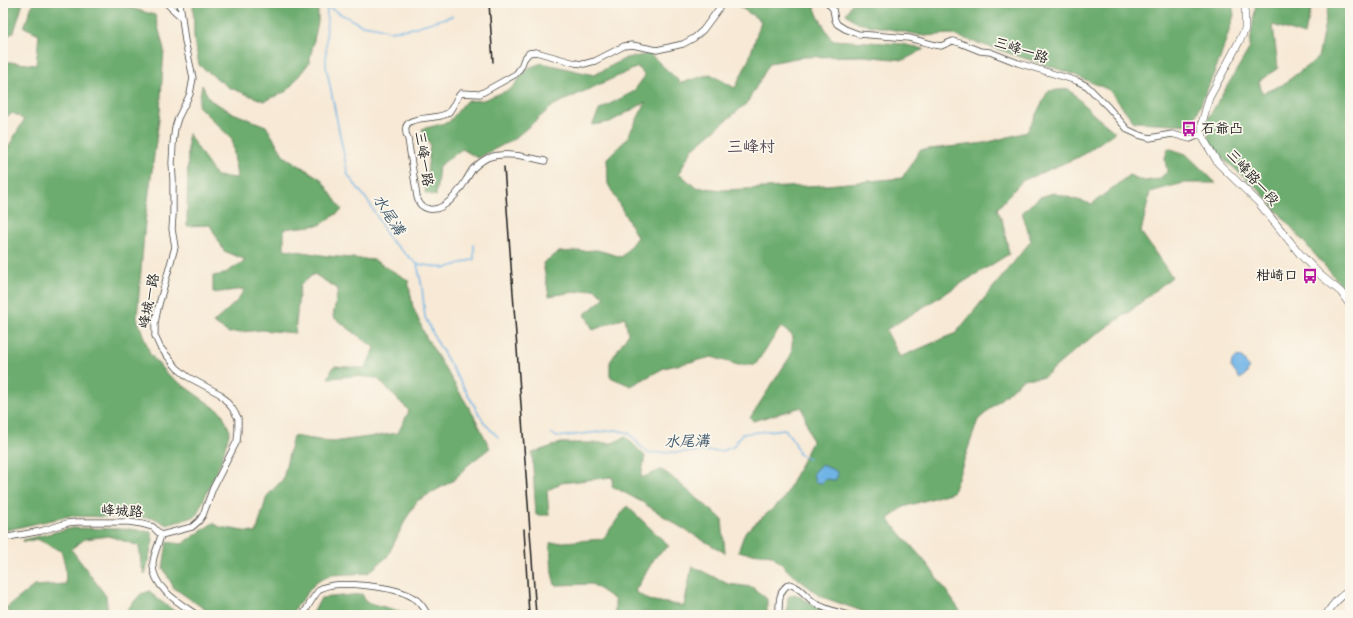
<svg xmlns="http://www.w3.org/2000/svg" width="1353" height="618" font-family="'Indie Flower','LXGW WenKai TC',sans-serif">
<style>
.forest{fill:#6cac6e;stroke:#446445}
.water{fill:#70b4e6;stroke:#466881}
.lines{fill:none;stroke-linecap:round;stroke-linejoin:round}
.stream{stroke:#70b4e6;stroke-width:1.5}
.minor-casing{stroke:#3d3b38;stroke-width:7}
.tertiary-casing{stroke:#3d3b38;stroke-width:8}
.minor{stroke:#fff;stroke-width:5.5}
.tertiary{stroke:#fff;stroke-width:7}
.rail{stroke:#1c1c1c;stroke-width:1.5}
.labels{text-anchor:middle;dominant-baseline:central;stroke-width:3.5;stroke-linejoin:round;paint-order:stroke}
.street-label{font-size:14px;fill:#1c1c1c;stroke:#fbf7ec}
.poi-label{font-size:14px;fill:#1c1c1c;stroke:#fbf7ec;text-anchor:start}
.water-label{font-size:15px;font-style:italic;fill:#3e596d;stroke:#fbf7ec}
.quarter-label{font-size:16px;fill:#554855;stroke:#fbf7ec}
</style>
<rect width="100%" height="100%" fill="#fbf7ec"/>
<filter id="ink" filterUnits="userSpaceOnUse"><feTurbulence type="fractalNoise" baseFrequency=".025" numOctaves="2"/><feDisplacementMap in="SourceGraphic" scale="8" xChannelSelector="R" yChannelSelector="G"/><feConvolveMatrix kernelMatrix="1 2 1 2 8 2 1 2 1" color-interpolation-filters="sRGB"/></filter>
<filter id="wash" filterUnits="userSpaceOnUse"><feTurbulence type="fractalNoise" baseFrequency=".012" numOctaves="4" result="noise"/><feDisplacementMap in="SourceGraphic" scale="16" xChannelSelector="R" yChannelSelector="G"/><feGaussianBlur stdDeviation="0.9" result="paint"/><feColorMatrix in="noise" values="0 0 0 0 0 0 0 0 0 0 0 0 0 0 0 0 0 1.4 0 .05"/><feComposite in="paint" operator="in"/></filter>
<g filter="url(#wash)">
<rect width="100%" height="100%" fill="#f7e9d5"/>
<path class="forest" d="M3,3h20l-9,29 -11,7z
M33,3h87l4,3 31,9 9,34 -4,63 -15,110 -8,96 13,36 17,20 55,39 8,18 -10,33 -24,52 -29,9 -13,-7 -85,-2 -66,15v-383l4,1 17,-29 -11,-7 -10,5v-56h7l26,3 3,-31 -15,-7z
M193,3h125v19l-9,41 -22,28 -23,10 -36,-14 -29,-22 -5,-27z
M739,3h74l5,13 14,24 70,4 22,5 -20,11 -41,-4 -61,1 -32,6 -23,40 -55,46 -13,24 16,14 28,3 103,-5 76,-7 18,-28 65,-7 42,-11 21,-41 21,-2 24,25 22,18 -34,24 -59,25 -25,28 6,14 6,31 -123,76 14,27 56,-24 75,-92 -9,-29 18,-15 13,-4 39,11 37,-29 15,6 15,-2 8,-7 -2,-14 3,-10 18,6 30,29h-32l-34,9 -9,40 31,45 -43,35 -49,34 -36,31 -21,2 -45,41 -25,72 -49,15 -16,12 40,46 35,50h-90l-51,-18 -32,-24 -18,-18 -34,-3 7,-20 38,-32 29,-58 -10,-35 -49,14 -3,-3 41,-63 2,-19 -12,-9 -26,38h-17l-26,-8 -48,11 -33,18 -21,-9v-15l18,-28 -3,-17 -32,13 -8,-16 20,-17 -11,-8 -45,7 -6,-33 16,-11 38,-2 25,7 15,-20 -29,-53 -1,-26 19,-18 20,-38 -36,20 -18,3 8,-16 33,-17 12,-16 -7,-9 -84,38 -40,34 -36,19 -16,-9 -23,17 -3,30 -11,-3 5,-49 -8,-15 27,-7 17,-21 17,-1 28,-11 17,-21 14,-5 52,12 32,-17 24,-4 31,29 29,-9 25,14 14,-29 12,-38 -24,-16z
M852,3h380l2,12 -14,44 -28,66 -58,-3 -25,-32 -39,-17 -120,-39 -25,2 -67,-13 -12,-9z
M1256,3h57l-9,32 -31,-10 5,43 -19,13 3,12 20,-8 36,-27 11,-55h21v292l-91,-105 -49,-43 -4,-25 43,-73z
M202,85l8,15 23,13 33,13 18,30 37,23 21,31 -22,15 -36,4v20l44,7 46,4 34,20 5,27 13,30 48,79 16,32 -22,17 -14,15 -37,21 -11,18 -19,38 -19,16 -36,2 -16,7 -26,33h-75l-12,-7 -29,-20 -11,-20 4,-26 15,2 31,-21 7,4 36,6 11,-37 16,-17 10,-43 39,6 66,-9 11,-22 -32,-33 -22,-2 -27,2 6,-12 31,2 10,-20 -42,-31 5,-28 -24,-15 -14,11 -5,48 -33,-3 -33,3 -16,-10 23,-21 9,-13 -32,4v-17l11,-2 22,-14 -22,-9 -14,-26 -23,1 1,-93 28,43 21,2 -5,-39 -34,-33z
M626,437l19,19 -4,22 20,-8 7,4 54,45 3,34 -48,-28 -35,-23 -30,-16 1,-9 -52,6 -14,8 2,24h-13l-4,-62 29,-10h51z
M627,506l42,40 -13,10 -21,35 13,9 36,6 8,-40 36,18 24,3 15,12v16h-115l-3,-3 -20,1 -1,2h-13v-15l-23,-16 -37,1 -3,-12 -2,-30 53,-4z
M72,528l58,1 21,3 2,8 -8,35 -4,-10 -2,-19 -30,-10 -24,3 -14,10 35,47 2,19h-98l-4,-7 28,-22 32,-2 -1,-19 -4,-14 -24,-12 -13,3 -1,-2z
M150,591l5,6 25,18h-58l19,-21z
M362,594l4,8 48,13h-102l9,-17z
M795,594l35,21h-43l1,-18z"/>
<path class="water" d="M1238,356l6,4 5,8 -3,7 -6,4 -9,-12 1,-6z
M822,465l14,6 2,4 -3,5 -9,-1 -4,4 -7,-1 -2,-9 4,-5z"/>
<g class="lines">
<path class="stream" d="M327,3l-1,63 22,109 22,29 19,35 28,25 5,23 3,30 11,23 49,84 13,13
M328,7l33,18 15,2 13,4 20,-2 43,-13
M417,264l29,4 28,-9v-14
M551,433l6,4 59,-7 13,3 12,14 7,6 73,-2 12,-4 9,-13 43,-5 10,14 4,11 10,5"/>
</g>
</g>
<g filter="url(#ink)">
<g class="lines">
<g class="minor-casing">
<path id="minor" d="M166,3l15,14
M828,3l5,6 2,11 2,4 8,5 13,5 51,4 26,7 6,1 12,-5 7,2 20,8 10,1 28,11 59,18 10,5 21,21 20,23 11,5 11,3 22,-4 18,5 12,-5
M545,161c-18,-4 -40,-10 -58,-3 -5,3 -11,7 -15,12 -2,3 -4,7 -6,10 -7,12 -22,32 -37,29 -8,-2 -10,-5 -12,-12l-9,-58c-13,-29 30,-16 41,-27 5,-6 6,-13 12,-19l19,1 36,-20 5,-7 3,-8 5,-6 7,-1 39,11 9,1 11,-3 29,-15 8,-1 25,5 26,-6 11,-6 9,-8 20,-27
M161,535l31,-8 7,-6 4,-6 10,-27 24,-47 1,-10v-13l-6,-10 -12,-14 -32,-17 -11,-9 -17,-21 -5,-11v-13l3,-15 17,-61 -3,-18 1,-14v-36l-1,-16 1,-19 2,-16 3,-10 12,-24 3,-16 -8,-37 -5,-38
M3,538l38,-7 26,-8 9,-1h53l13,2 11,3 8,8c-2,9 -7,18 -8,27 -2,25 26,41 44,53
M303,615c5,-8 12,-23 19,-27 16,-8 75,-1 90,9 8,4 11,10 16,18
M779,615c0,-12 -1,-24 10,-31 12,3 16,12 26,19 9,6 22,9 33,12"/>
</g>
<g class="tertiary-casing">
<path id="tertiary" d="M1245,3v26l-4,9 -32,60 -7,25 1,15 15,25 41,40 41,51 19,20 22,18 9,13
M1326,615c6,-10 13,-19 24,-24"/>
</g>
<use href="#minor" class="minor"/>
<use href="#tertiary" class="tertiary"/>
<path class="rail" d="M489,3l4,59
M504,167l32,448
M524,529l5,86"/>
</g>
</g>
<defs>
<g id="bus-bare" transform="scale(1.2)"><path d="M-5-6H5V4H4V6H2V4H-2V6H-4V4H-5ZM-3.5-4V0h7V-4ZM-3.5 1.2v1.5H-2V1.2ZM2 1.2v1.5H3.5V1.2Z" fill="#b5179e" stroke="#fbf7ec" stroke-width="2.5" paint-order="stroke"/></g>
</defs>
<g fill-rule="evenodd">
<use href="#bus-bare" x="1189" y="129"/>
<use href="#bus-bare" x="1310" y="276"/>
</g>
<g class="labels">
<g class="street-label">
<text transform="translate(1021 51) rotate(18)">三峰一路</text>
<text transform="translate(423 159) rotate(81)">三峰一路</text>
<text transform="translate(1252 178) rotate(48)">三峰路一段</text>
<text transform="translate(150 301) rotate(-79)">峰城一路</text>
<text transform="translate(122 512) rotate(3)">峰城路</text>
</g>
<g class="poi-label">
<text x="1201" y="129">石爺凸</text>
<text x="1298" y="276" text-anchor="end">柑崎口</text>
</g>
<g class="water-label">
<text transform="translate(388 215) rotate(57)">水尾溝</text>
<text transform="translate(687 442) rotate(-1)">水尾溝</text>
</g>
<g class="quarter-label">
<text x="751" y="148">三峰村</text>
</g>
</g>
<rect width="1353" height="618" fill="none" stroke="#fbf7ec" stroke-width="16"/>
</svg>
